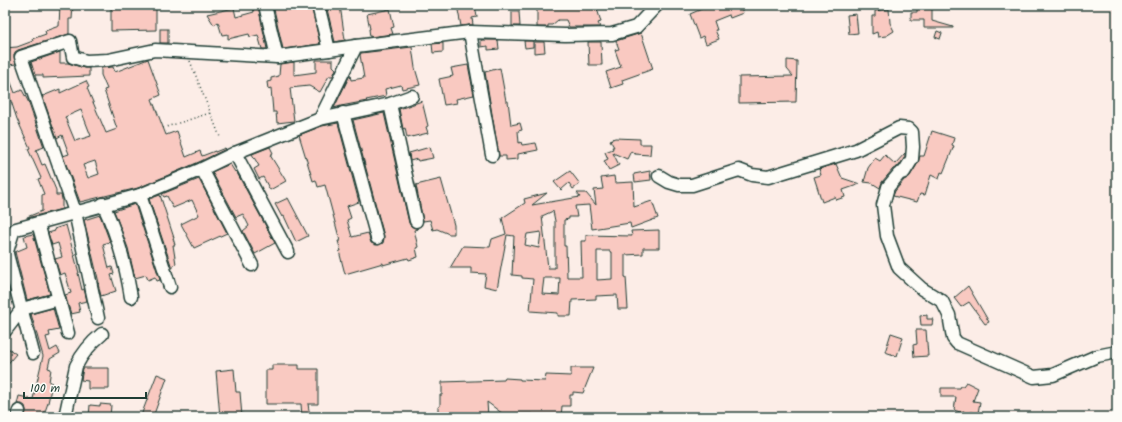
<svg xmlns="http://www.w3.org/2000/svg" width="1122" height="422" font-family="Kalam,sans-serif">
  <rect width="100%" height="100%" fill="#fcede7"/>
  <filter id="ink" filterUnits="userSpaceOnUse"><feTurbulence type="fractalNoise" baseFrequency=".025" numOctaves="2"/><feDisplacementMap in="SourceGraphic" scale="8" xChannelSelector="R" yChannelSelector="G"/><feConvolveMatrix kernelMatrix="1 2 1 2 8 2 1 2 1" color-interpolation-filters="sRGB"/></filter>
  <g filter="url(#ink)">
    <g fill="#f9c9c1" stroke="#1f3d34" fill-rule="evenodd">
      <polygon points="60,5 73,5 72,19 69,19 69,34 18,50 15,52 14,56 16,64 9,65 8,57 5,57 5,48 17,47 33,41 32,39 46,34 45,31 59,26"/>
      <polygon points="252,5 258,5 267,49 262,49 258,35 250,37 249,34 228,39 228,34 222,35 218,22 214,25 207,14 234,8 236,17 254,12"/>
      <polygon points="273,5 311,5 320,44 283,49"/>
      <polygon points="326,5 340,5 345,40 335,42"/>
      <polygon points="457,5 475,5 477,17 472,18 473,25 461,26"/>
      <polygon points="537,5 581,5 582,8 589,5 596,5 601,22 598,23 600,27 569,27 566,20 558,20 552,25 548,25 548,27 537,27"/>
      <polygon points="716,5 740,5 743,13 730,18 729,15 714,21 717,30 715,30 719,39 706,44 703,36 699,38 690,14 704,8 704,9"/>
      <polygon points="922,5 932,5 932,21 953,27 953,28 924,28 924,20 911,20 911,12 917,12 917,8 922,8"/>
      <polygon points="123,7 156,7 156,30 111,31 111,8 123,8"/>
      <polygon points="390,9 394,27 391,28 393,34 370,37 369,29 370,29 367,14"/>
      <polygon points="889,9 890,23 894,31 886,36 878,37 877,32 872,34 872,16 875,16 875,11"/>
      <polygon points="512,12 519,12 520,26 512,26"/>
      <polygon points="856,14 858,33 849,34 847,15"/>
      <rect x="160" y="29" width="8" height="14"/>
      <polygon points="937,31 942,33 940,39 935,37"/>
      <polygon points="641,33 653,69 622,80 623,84 611,88 606,72 621,67 615,50 619,49 616,41"/>
      <polygon points="481,40 498,40 499,49 488,50 488,46 481,47"/>
      <polygon points="524,41 533,41 533,47 525,48"/>
      <polygon points="534,42 544,42 545,52 534,53"/>
      <polygon points="588,42 601,42 602,65 589,65"/>
      <polygon points="443,43 443,52 433,53 432,44"/>
      <polygon points="412,47 415,68 420,85 402,89 401,85 385,89 386,96 366,100 367,101 341,106 334,108 350,75 351,80 364,78 360,55 361,53"/>
      <polygon points="60,52 60,63 68,63 84,68 89,68 89,76 43,78 43,75 35,75 31,62"/>
      <path d="M148,59l13,36 -9,4 14,36 11,-4 9,26 14,-6 2,5 13,-5v1l10,-4 1,1 -27,13 -61,26 -58,14 -17,-46 6,-2 -7,-19 -5,3 -15,-43 1,1 17,-7v4l26,-12 3,6 -2,1 19,45 11,-4 -13,-39 3,-1 -6,-14v-7l12,-1 2,5zM81,110l10,26 -16,5 -10,-24zM95,161l4,13 -11,4 -5,-13z"/>
      <polygon points="316,60 333,60 333,66 336,69 333,76 329,76 320,92 309,86 290,88 294,121 277,123 276,112 273,112 271,88 268,89 267,82 271,81 271,78 279,76 280,64 294,62 294,75 316,72"/>
      <polygon points="787,60 797,61 796,102 739,103 739,77 793,76 787,69"/>
      <polygon points="468,65 474,95 456,99 457,103 444,105 439,79 453,76 451,68"/>
      <polygon points="5,67 15,93 22,90 28,101 44,147 36,150 42,165 45,164 56,190 56,195 61,195 62,199 62,209 27,218 27,217 42,211 42,195 44,194 38,179 41,178 28,149 30,148 17,119 5,83"/>
      <polygon points="500,68 506,101 508,101 511,125 520,123 522,130 518,131 519,143 521,142 522,145 536,143 538,150 518,154 518,159 506,160 506,156 499,156 485,72"/>
      <polygon points="422,101 428,126 426,127 428,133 407,138 405,128 403,129 399,109"/>
      <polygon points="384,113 409,223 411,226 418,229 414,230 418,247 416,248 418,257 409,260 408,258 383,265 383,263 345,274 339,251 341,251 338,241 340,241 325,185 318,187 316,180 313,181 299,135 322,126 338,123 359,202 347,206 351,218 347,220 352,237 368,233 371,243 379,245 383,243 384,236 353,120"/>
      <polygon points="932,131 954,138 952,145 954,146 943,173 941,172 939,179 931,175 925,195 920,194 917,202 893,196 895,191 904,180 910,176 918,163 920,156 924,156"/>
      <polygon points="615,138 640,139 640,144 651,144 650,155 635,154 631,151 627,159 613,153 619,165 609,170 604,161 608,159 605,152 613,149 612,147 614,147 610,140"/>
      <polygon points="270,147 273,153 270,155 286,181 270,190 263,177 259,179 254,169 259,166 252,154"/>
      <polygon points="430,147 433,158 418,161 417,159 410,161 409,153"/>
      <polygon points="905,153 905,157 899,166 893,169 882,182 880,188 872,183 864,182 868,168 875,158 880,161 885,155 895,164"/>
      <polygon points="230,164 235,172 236,171 275,243 255,254 243,231 249,226 243,214 236,217 212,172"/>
      <polygon points="836,164 842,178 860,184 843,190 845,197 836,200 835,197 822,202 814,177 821,175 819,169"/>
      <polygon points="570,171 580,184 573,189 569,183 561,190 554,182"/>
      <polygon points="650,171 651,180 635,182 634,174"/>
      <path d="M614,176l1,7 18,-1 1,25 18,-6 6,17 -27,10 -1,-5 -38,6 -3,-24 -14,1 2,11h-8v2l-5,1v26h2l1,31h15l-1,-36h5v-6l46,1 -1,-5 28,-1v18h-16v6l-18,1v22h1l2,32h-10l-1,-14 -21,1v3l-24,1 -1,16h-13v-3l-28,-2 3,-32 -11,-1v-2l-10,-1 2,-39 -7,-1 -10,54 -13,-3 2,-12 -15,-1v-5h-21l13,-22 27,1 2,-8 14,-5 -4,-16 23,-15 -1,-4 23,-6 -15,12 48,-8 -3,-4h9l10,12 -2,-15 9,-1 -2,-11zM553,211l2,10v47h-7l-6,-52zM541,232l-2,16 -14,-3 2,-11zM597,251h13v2h2v26l-15,1zM544,278h16l-1,17 -17,-1z"/>
      <polygon points="199,179 227,233 194,248 181,224 199,215 192,200 173,208 167,196 164,197 162,194"/>
      <polygon points="441,179 454,225 454,234 449,234 437,229 433,230 430,220 423,221 416,185"/>
      <polygon points="160,195 174,238 173,238 175,245 173,245 176,264 173,265 173,268 172,268 149,199"/>
      <polygon points="288,198 308,236 296,242 284,216 282,217 275,204"/>
      <polygon points="135,204 160,280 157,281 155,277 148,280 146,275 135,278 128,248 114,211"/>
      <polygon points="100,215 110,242 103,244 109,268 112,267 114,274 111,275 116,291 101,296 98,284 99,283 84,220"/>
      <polygon points="66,225 79,273 78,273 82,290 84,289 87,301 78,303 80,312 71,314 65,295 71,293 65,273 60,275 55,259 62,257 58,243 52,245 48,233 55,231 54,229"/>
      <polygon points="33,234 50,294 27,300 15,252 27,247 24,236"/>
      <polygon points="968,286 989,322 985,324 969,302 961,307 954,298"/>
      <polygon points="53,308 59,330 49,332 50,336 46,337 50,351 57,347 60,353 50,359 48,368 51,369 49,382 52,383 48,403 43,417 25,417 26,410 25,406 22,404 17,404 19,396 33,399 43,356 31,314"/>
      <polygon points="927,315 927,319 933,319 932,325 921,325 920,316"/>
      <polygon points="916,330 926,330 928,356 914,357 913,345 917,344"/>
      <polygon points="891,333 903,337 897,356 885,352"/>
      <polygon points="5,346 16,354 5,367"/>
      <polygon points="272,365 299,365 299,369 318,369 318,404 308,404 310,417 302,417 301,404 266,404 266,370 272,370"/>
      <polygon points="83,368 109,368 109,389 88,389 88,381 81,380"/>
      <polygon points="571,368 593,368 583,393 573,392 573,395 570,395 570,406 562,406 561,417 533,417 533,414 519,414 519,417 507,417 487,402 488,417 441,417 441,413 438,413 438,407 440,406 440,395 442,395 442,382 504,380 505,378 520,379 520,380 545,381 546,375 571,376"/>
      <polygon points="234,369 236,392 240,392 242,417 220,417 216,371"/>
      <polygon points="157,374 167,378 153,417 143,417 142,413"/>
      <polygon points="966,382 978,388 973,401 980,402 978,413 971,412 969,417 962,417 964,411 960,412 954,410 956,397 941,397 941,388 960,388 961,386 963,386"/>
      <polygon points="100,404 111,405 110,417 89,417 90,405 100,406"/>
    </g>
    <g fill="none" stroke-linecap="round" stroke-linejoin="round">
      <g stroke="#1f3d34" stroke-width="15">
        <g id="minor">
          <polyline points="265,5 277,57"/>
          <polyline points="318,5 329,50 356,46"/>
          <polyline points="470,32 492,155"/>
          <polyline points="390,104 416,221"/>
          <polyline points="343,113 377,238"/>
          <polyline points="320,119 390,104 412,96"/>
          <polyline points="235,153 288,252"/>
          <polyline points="202,169 252,265"/>
          <polyline points="659,176 669,182 679,185 692,185 739,170 752,175 768,177 856,150 899,128 909,129 912,132 913,147 912,159 904,172 899,174 888,187 883,205 887,236 899,268 922,289 942,301 949,315 953,338 957,343 1034,377 1053,375 1097,356 1117,352"/>
          <polyline points="140,195 170,287"/>
          <path d="M103,204c14,30 23,61 28,93"/>
          <polyline points="38,223 68,333"/>
          <polyline points="7,254 33,353"/>
          <polyline points="5,258 13,232 16,229 140,195 202,169 235,153 320,119 356,46 470,32 565,35 612,34 636,27 657,5"/>
          <polyline points="98,318 75,212 21,57 70,41 73,57 86,61 108,60 155,50 277,57 329,50"/>
          <polyline points="5,331 22,309 59,299"/>
          <polyline points="17,417 19,411"/>
          <path d="M65,417l11,-51c6,-12 15,-23 26,-32"/>
        </g>
      </g>
      <g stroke="#1f3d34" stroke-width="1.5" stroke-dasharray="1 3" stroke-linecap="butt">
        <polyline points="190,61 220,137"/>
        <polyline points="163,128 210,113"/>
      </g>
      <use href="#minor" stroke="#fdfcf7" stroke-width="12"/>
    </g>
  </g>
  <rect width="1122" height="422" fill="none" stroke="#fdfcf7" stroke-width="20"/>
  <rect x="10" y="10" width="1102" height="402" fill="none" stroke="#1f3d34" stroke-width="1.5" filter="url(#ink)"/>
  <path d="M24 392v6h122v-6" fill="none" stroke="#1f3d34" stroke-width="2"/>
  <text x="30" y="392" font-size="12" fill="#1f3d34" stroke="#fdfcf7" stroke-width="3" paint-order="stroke">100 m</text>
</svg>
